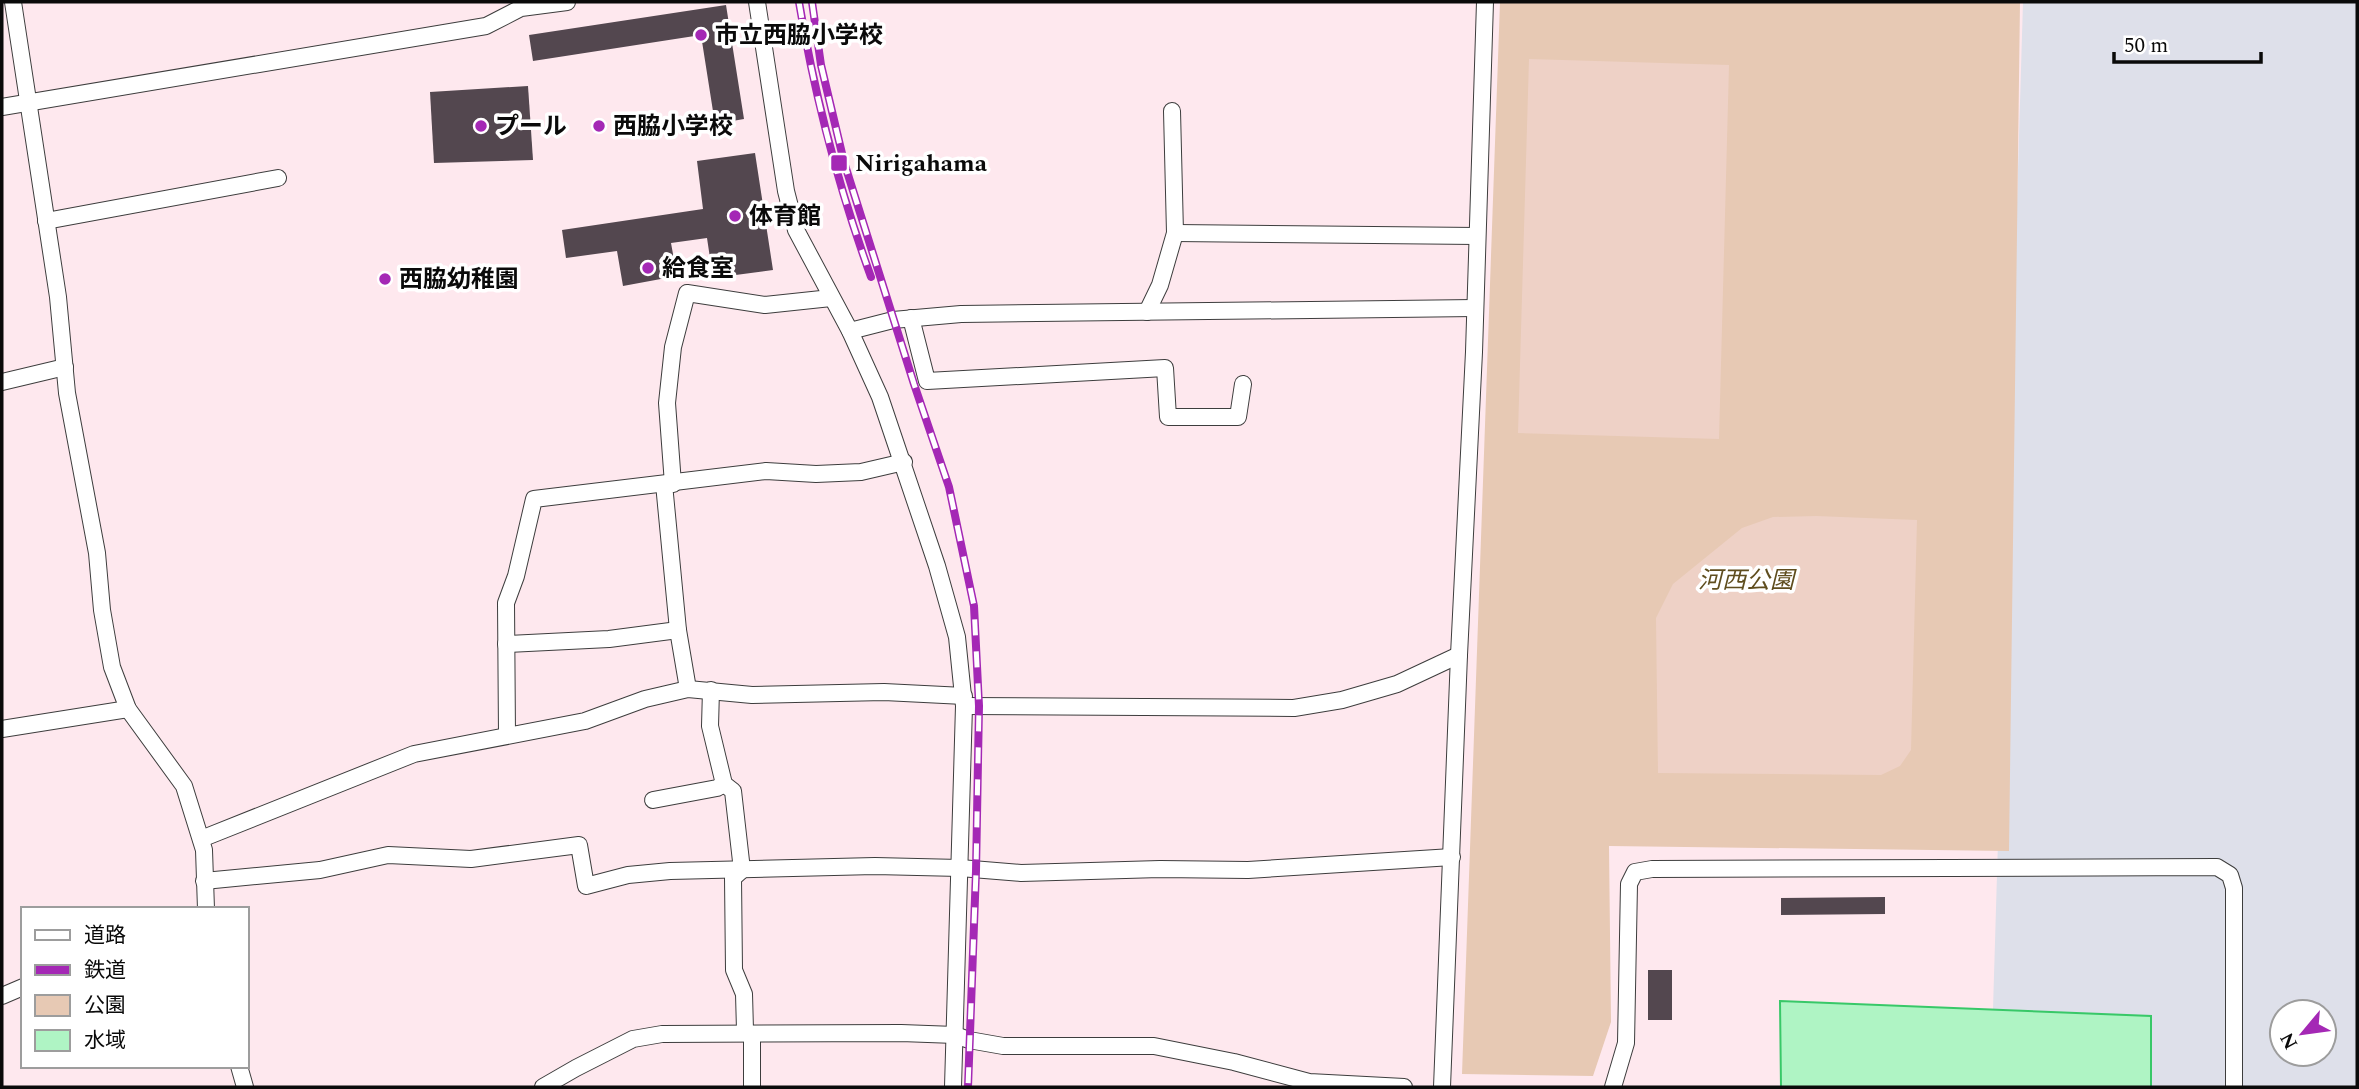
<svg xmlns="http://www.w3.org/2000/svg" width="2359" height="1089" font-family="Spectral,'Noto Sans JP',serif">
  <rect width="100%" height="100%" fill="#fee8ee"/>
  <path fill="#dee0ea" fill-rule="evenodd" d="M2023,2h334v1085h-206l-1,-71 -157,-7zM2282,1012h42v42h-42z"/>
  <polygon fill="#e7c9b4" points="1500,2 2020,2 2009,851 1609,846 1611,1022 1593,1076 1462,1074"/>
  <g fill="#eed1c6">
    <polygon points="1529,59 1729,65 1719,439 1518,433"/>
    <polygon points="1816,516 1917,520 1911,750 1900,766 1881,775 1658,773 1656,618 1673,584 1742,528 1773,517"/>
  </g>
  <polygon fill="#aff4c4" stroke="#38c868" stroke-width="2" points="1780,1001 2151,1016 2151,1087 1781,1087"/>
  <g fill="#53474f">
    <polygon points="726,5 744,119 715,124 701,35 533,61 529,35"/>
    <polygon points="528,86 533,160 434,163 430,92"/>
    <polygon points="755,153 773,270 713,278 707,238 671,243 677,276 623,286 617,251 566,258 562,230 703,209 697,161"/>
    <polygon points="1885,897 1885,914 1781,915 1781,898"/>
    <rect x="1648" y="970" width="24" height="50"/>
  </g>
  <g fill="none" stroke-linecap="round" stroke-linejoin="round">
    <g stroke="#3d3d3d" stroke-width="18">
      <g id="minor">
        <polyline points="13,2 58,297 67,393 97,553 102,610 112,667 128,709 184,786 204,850 206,909"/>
        <polyline points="757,2 786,191 796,230 850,331 880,397 937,566 957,637 964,706 953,1087"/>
        <polyline points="2,107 486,26 521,8 567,2"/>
        <polyline points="46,221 278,178"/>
        <polyline points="1175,233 1477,236"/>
        <polyline points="1147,312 1160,285 1175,233 1172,111"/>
        <polyline points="911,318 927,381 1165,368 1168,417 1238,417 1243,384"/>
        <polyline points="850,331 893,320 961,314 1475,308"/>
        <polyline points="2,382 65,367"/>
        <polyline points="664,484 678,630 688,689"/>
        <polyline points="673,484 667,403 673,347 687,293 765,305 831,298"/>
        <polyline points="506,644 609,639 678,630"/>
        <polyline points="711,690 710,726 724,784 733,791 742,870"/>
        <polyline points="964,706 1294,708 1342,700 1397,684 1459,655"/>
        <polyline points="2,729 128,709"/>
        <polyline points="507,735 506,603 516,576 534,499 766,471 816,474 861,472 904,462"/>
        <polyline points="653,800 717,788 724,784"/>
        <polyline points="201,839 414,754 585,721 645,699 688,689 752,695 884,692 964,696"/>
        <polyline points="742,870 733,878 734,970 744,994 745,1030 752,1035 752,1087"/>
        <polyline points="204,881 320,870 388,855 471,859 579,845 586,886 628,875 670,871 875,866 960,868 1021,873 1160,869 1248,870 1452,857"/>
        <polyline points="2,996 23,987"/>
        <polyline points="239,1066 245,1087"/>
        <polyline points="543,1087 576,1068 633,1039 662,1034 901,1033 955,1035 969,1040 1003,1046 1154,1046 1234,1062 1309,1082 1404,1087"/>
        <polyline points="1442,1087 1459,655 1474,352 1485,2"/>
        <polyline points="1613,1087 1626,1043 1629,884 1635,872 1652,869 2217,867 2230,875 2234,888 2234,1087"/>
      </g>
    </g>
    <use href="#minor" stroke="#fff" stroke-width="16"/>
    <g stroke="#a428b5" stroke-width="8">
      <g id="rail">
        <path d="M799,2c16,96 39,184 72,275"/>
        <polyline points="812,2 821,65 844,162 914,384 949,487 974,606 979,706 976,871 968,1087"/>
      </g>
    </g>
    <use href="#rail" stroke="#fff" stroke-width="5" stroke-dasharray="16" stroke-linecap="butt"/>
  </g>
  <g fill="#a428b5" stroke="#fff" stroke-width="2.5">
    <circle cx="701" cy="35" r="7"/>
    <circle cx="481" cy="126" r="7"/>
    <circle cx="599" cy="126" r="7"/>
    <rect x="830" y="154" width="18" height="18" rx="3.5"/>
    <circle cx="735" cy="216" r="7"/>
    <circle cx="648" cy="268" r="7"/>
    <circle cx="385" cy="279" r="7"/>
  </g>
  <g text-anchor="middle" stroke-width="7" stroke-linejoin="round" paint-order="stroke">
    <g font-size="24" font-weight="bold" fill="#0a0a0a" stroke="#fff" text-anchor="start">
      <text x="715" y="43">市立西脇小学校</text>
      <text x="495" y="134">プール</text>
      <text x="613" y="134">西脇小学校</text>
      <text x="855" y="171">Nirigahama</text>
      <text x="749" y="224">体育館</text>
      <text x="662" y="276">給食室</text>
      <text x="399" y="287">西脇幼稚園</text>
    </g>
    <g font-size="24" font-style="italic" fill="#5f4d1e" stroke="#fff">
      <text x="1746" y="588">河西公園</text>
    </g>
  </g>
  <rect width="2359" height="1089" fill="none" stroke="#0a0a0a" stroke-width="7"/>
  <rect x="21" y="907" width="228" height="161" fill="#ffffff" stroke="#9d9d9d" stroke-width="2"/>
  <rect x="35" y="930" width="35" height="10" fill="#ffffff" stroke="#9d9d9d" stroke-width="2"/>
  <text x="84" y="942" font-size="21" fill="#0a0a0a">道路</text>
  <rect x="35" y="965" width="35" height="10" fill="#a428b5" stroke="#9d9d9d" stroke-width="2"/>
  <text x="84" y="977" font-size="21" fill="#0a0a0a">鉄道</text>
  <rect x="35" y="995" width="35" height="21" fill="#e7c9b4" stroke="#9d9d9d" stroke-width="2"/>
  <text x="84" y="1012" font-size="21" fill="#0a0a0a">公園</text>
  <rect x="35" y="1030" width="35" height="21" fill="#aff4c4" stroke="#9d9d9d" stroke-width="2"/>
  <text x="84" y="1047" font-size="21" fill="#0a0a0a">水域</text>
  <g transform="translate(2303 1033) rotate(241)"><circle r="33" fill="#ffffff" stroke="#9d9d9d" stroke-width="2"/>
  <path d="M0-5L12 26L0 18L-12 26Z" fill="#a428b5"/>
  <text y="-10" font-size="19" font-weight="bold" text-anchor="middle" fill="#0a0a0a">N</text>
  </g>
  <path d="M2114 52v10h147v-10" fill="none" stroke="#0a0a0a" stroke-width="3.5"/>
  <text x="2124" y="52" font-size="21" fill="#0a0a0a" stroke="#ffffff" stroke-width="5" paint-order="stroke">50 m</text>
</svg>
